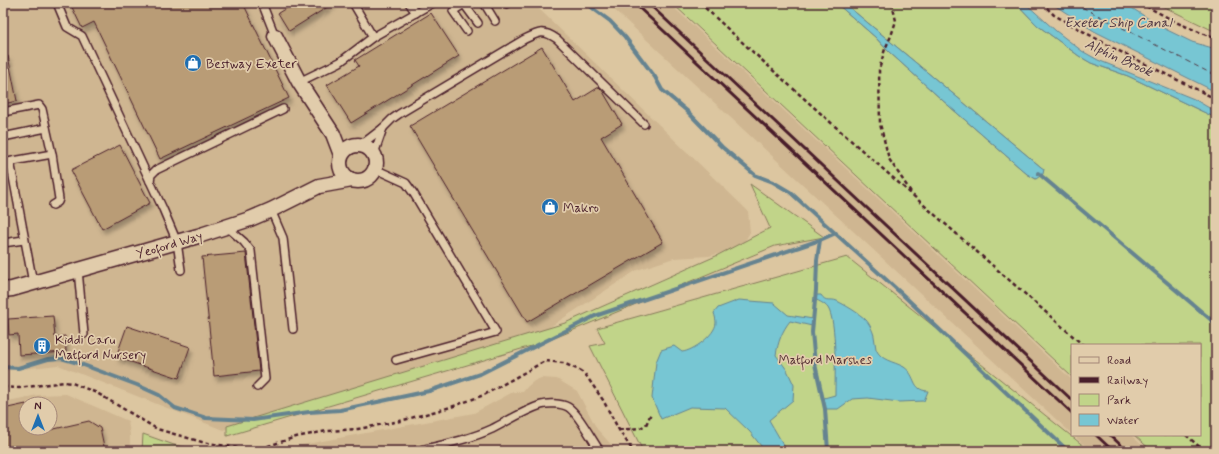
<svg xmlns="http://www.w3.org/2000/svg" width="1219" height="454" font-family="Mynerve,sans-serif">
  <defs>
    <filter id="shadow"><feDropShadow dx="2.5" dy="4.5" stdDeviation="2" flood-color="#0004"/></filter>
  </defs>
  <rect width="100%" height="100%" fill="#dcc6a0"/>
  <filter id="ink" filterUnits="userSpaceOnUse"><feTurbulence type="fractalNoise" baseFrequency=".025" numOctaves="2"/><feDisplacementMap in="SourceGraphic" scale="8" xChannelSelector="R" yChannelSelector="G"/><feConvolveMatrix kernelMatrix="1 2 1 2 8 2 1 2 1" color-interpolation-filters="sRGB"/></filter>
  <g filter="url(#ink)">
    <g fill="#cfb691" fill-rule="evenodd">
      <polygon points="3,3 533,3 748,211 750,232 741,248 709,256 674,258 637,270 536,336 289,411 223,430 58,365 3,371"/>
      <polygon points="607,3 669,3 1072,380 1072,434"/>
      <polygon points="541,378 557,379 577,391 597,429 617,451 285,451 285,448 474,413 513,392 523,392 527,387 534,381"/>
      <path d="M66,394l62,27 2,14v16h-127v-49l35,-7zM26,404h24v24h-24z"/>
      <polygon points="1073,435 1131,435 1148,451 1091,451"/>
    </g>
    <g fill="#c1d489" stroke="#867a5a">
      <polygon points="672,3 836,3 875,37 888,51 941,99 1027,174 1036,179 1041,167 844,3 1016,3 1037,25 1079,56 1091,63 1128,76 1216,118 1216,451 1152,451 1134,435 1200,435 1200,345 1072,345 1072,377"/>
      <polygon points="1156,3 1216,3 1216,32"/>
      <polygon points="750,184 824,237 775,246 545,342 227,436 227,426 565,323 716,256 770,228"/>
      <polygon points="847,257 1090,451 643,451 590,346 605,343 597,328"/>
      <polygon points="143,434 174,445 205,451 142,451"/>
    </g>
    <g fill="#77c6d3" stroke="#658390">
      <polygon points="836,3 844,3 1041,167 1044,169 1043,174 1036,179 1027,174 941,99 888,51 875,37"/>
      <polygon points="1016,3 1025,3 1056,31 1082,51 1098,60 1194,99 1216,112 1216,118 1128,76 1091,63 1079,56 1037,25"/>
      <polygon points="1051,3 1124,3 1163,28 1192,42 1216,49 1216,92 1094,31"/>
      <path d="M815,295h6c5,8 9,3 16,6 8,4 22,12 29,19 3,3 7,11 8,16 1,4 1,9 2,13 5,12 17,12 28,18 13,9 7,23 24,24l-4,10 -25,1 -31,-4 -16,1 -14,10h-13l-1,-11 11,-3c0,-19 2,-73 -7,-87 -4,-5 -8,-6 -13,-9z"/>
      <path d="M739,300l35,3 14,12 25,4 -1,7 -22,-5c-8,10 -12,21 -14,34l11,15 7,15 -1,15 -24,20 18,31h-22l-15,-19 -25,-24 -35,-1 -29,12 -9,-21 4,-36 5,-12 13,-4 8,6c11,-1 33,-17 34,-29 0,-3 -1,-7 -2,-10l4,-5z"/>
    </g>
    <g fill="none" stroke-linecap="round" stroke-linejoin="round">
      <g stroke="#658390" stroke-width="4">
        <polyline points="587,3 595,10 610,21 625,37 655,77 662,90 687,111 722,147 755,175 773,182 790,192 903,295 1068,451"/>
        <polyline points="1038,173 1216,324"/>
        <polyline points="3,367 18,368 48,359 61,358 78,363 137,385 159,395 175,408 206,418 253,420 309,412 340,410 429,391 480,374 595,316 820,240"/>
        <polyline points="828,451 825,409 815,364 812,332 816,290 817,260 820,240 836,233"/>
      </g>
      <polyline stroke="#513844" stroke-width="1" stroke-dasharray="5 4" stroke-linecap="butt" points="1074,3 1216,76"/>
    </g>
    <g fill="#b99c76" stroke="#4a1f2b" filter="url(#shadow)">
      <polygon points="70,3 243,3 289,98 160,159 94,22 82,28"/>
      <polygon points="295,3 334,3 289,31 278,13"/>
      <polygon points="431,13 459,56 351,123 327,85 359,66 355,60"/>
      <polygon points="542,47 575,102 599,87 602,90 622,124 601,137 663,242 527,322 410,126"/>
      <polygon points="8,56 17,101 3,104 3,57"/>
      <polygon points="120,145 150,203 102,229 71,170"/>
      <polygon points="246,253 259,371 214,376 202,257"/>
      <polygon points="53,316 55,337 65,336 66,352 19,355 18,334 9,335 8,319"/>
      <polygon points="127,326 190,347 179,378 116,357"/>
      <polygon points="26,404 26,428 40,428 41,432 89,421 100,428 105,451 3,451 3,409"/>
    </g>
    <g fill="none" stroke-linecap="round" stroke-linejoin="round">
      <g stroke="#4a1f2b" stroke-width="10">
        <g id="service">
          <polyline points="57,3 67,27 82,36 163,209 177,242 181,270"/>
          <polyline points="262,3 275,36"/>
          <polyline points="353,3 373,37"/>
          <polyline points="409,3 416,13"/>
          <polyline points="484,3 495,21"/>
          <polyline points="507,4 507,3"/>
          <polyline points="467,31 453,11 464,4 478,23"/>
          <polyline points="299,82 340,62 373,37 433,3"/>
          <polyline points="3,112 39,105 42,109 52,154 59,199 58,202 53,205"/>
          <polyline points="3,137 46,128"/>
          <path d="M361,145l22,-17 9,-9 7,-5 124,-74c16,-8 20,-11 34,-1l87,85"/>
          <polyline points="374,154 383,128"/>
          <polyline points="3,163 13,161"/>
          <polyline points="375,169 406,183 414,194 496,332 396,360"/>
          <polyline points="150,181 151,175 156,170 283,109"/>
          <polyline points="271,210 283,238 293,329"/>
          <polyline points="227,227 244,242 251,251 265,379 257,387"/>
          <polyline points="3,243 24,240"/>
          <polyline points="78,270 84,334"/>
          <polyline points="33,283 11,166 13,161 52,154"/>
          <path d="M416,451c25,-6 52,-11 76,-22 16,-8 31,-18 49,-24 6,-2 20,-2 27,2 10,6 24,33 32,44"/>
        </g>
      </g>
      <g stroke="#4a1f2b" stroke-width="17">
        <g id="minor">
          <polyline points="275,36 299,82 333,134 341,155"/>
          <circle cx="358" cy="163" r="18"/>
          <polyline points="3,290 12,289 198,236 250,219 271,210 319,186 352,180"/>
        </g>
      </g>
      <g stroke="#4a1f2b" stroke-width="2.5" stroke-dasharray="4 3" stroke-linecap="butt">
        <path d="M700,3c125,117 255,229 383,342"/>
        <polyline points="892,3 896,21 891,36 885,49 879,70 880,124 889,159 911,192"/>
        <polyline points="1042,3 1054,15 1113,48 1216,99"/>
        <polyline points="1140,3 1180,24 1216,39"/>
        <polyline points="3,387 19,388 64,382 72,383 97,393 157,429 202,442 250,450 259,449 296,437 327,431 358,429 400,421 451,407 484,395 545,361 563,363 577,369 585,374 603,400 619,430 633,451"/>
        <polyline points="619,430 640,428 646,425 651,413"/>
        <polyline points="1186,435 1204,451"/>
      </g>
      <use href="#service" stroke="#e1ccab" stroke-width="7"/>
      <use href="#minor" stroke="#e1ccab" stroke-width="14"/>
      <g stroke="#4a1f2b" stroke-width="3">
        <polyline points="634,3 1072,413"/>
        <polyline points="648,3 1072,400"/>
        <polyline points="1096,435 1113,451"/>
        <polyline points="1110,435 1127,451"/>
      </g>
    </g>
  </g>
  <defs>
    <g id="shop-disc" transform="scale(0.9)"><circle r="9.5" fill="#1f6fb2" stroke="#e1ccab"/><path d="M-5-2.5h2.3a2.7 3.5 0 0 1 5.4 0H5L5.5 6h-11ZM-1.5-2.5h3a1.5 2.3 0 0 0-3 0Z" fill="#fff"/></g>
    <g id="building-disc" transform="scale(0.9)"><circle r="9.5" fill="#1f6fb2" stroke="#e1ccab"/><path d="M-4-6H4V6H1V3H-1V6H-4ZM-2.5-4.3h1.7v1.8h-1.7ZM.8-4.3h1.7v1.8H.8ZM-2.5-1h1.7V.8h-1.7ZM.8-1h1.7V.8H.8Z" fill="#fff"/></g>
  </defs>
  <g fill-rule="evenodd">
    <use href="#shop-disc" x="193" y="63"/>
    <use href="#shop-disc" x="550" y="207"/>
    <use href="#building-disc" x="42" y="346"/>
  </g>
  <g text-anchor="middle" stroke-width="3.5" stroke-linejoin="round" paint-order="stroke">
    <g font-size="13" fill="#4a1f2b" stroke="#e1ccab" text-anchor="start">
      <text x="206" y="68">Bestway Exeter</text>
      <text x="563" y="212">Makro</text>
      <text x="55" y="344">Kiddi Caru<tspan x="55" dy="15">Matford Nursery</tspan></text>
    </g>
    <g font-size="13" fill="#4a1f2b" stroke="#e1ccab">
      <text transform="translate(169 244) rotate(-16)" y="5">Yeoford Way</text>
    </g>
    <g font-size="13" fill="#563134" stroke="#e1ccab">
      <text x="825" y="364">Matford Marshes</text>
    </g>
    <g font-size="14" font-style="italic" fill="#513844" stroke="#e1ccab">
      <text x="1118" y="27">Exeter Ship Canal</text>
      <text transform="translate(1119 57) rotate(24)" y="5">Alphin Brook</text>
    </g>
  </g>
  <rect width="1219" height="454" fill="none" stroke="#e1ccab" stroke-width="16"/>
  <rect x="8" y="8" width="1203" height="438" fill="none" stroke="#4a1f2b" stroke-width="1.5" filter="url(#ink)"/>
  <rect x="1071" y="344" width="130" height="92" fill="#e1ccab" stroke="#a58778"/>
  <rect x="1079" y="357" width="20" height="6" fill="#e1ccab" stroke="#a58778"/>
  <text x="1107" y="364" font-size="12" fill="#4a1f2b">Road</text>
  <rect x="1079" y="377" width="20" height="6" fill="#4a1f2b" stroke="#a58778"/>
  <text x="1107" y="384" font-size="12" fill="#4a1f2b">Railway</text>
  <rect x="1079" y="394" width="20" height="12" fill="#c1d489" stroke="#a58778"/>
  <text x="1107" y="404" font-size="12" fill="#4a1f2b">Park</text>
  <rect x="1079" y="414" width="20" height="12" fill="#77c6d3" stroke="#a58778"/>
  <text x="1107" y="424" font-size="12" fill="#4a1f2b">Water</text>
  <g transform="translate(38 416)"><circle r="19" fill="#e1ccab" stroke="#a58778"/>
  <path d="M0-3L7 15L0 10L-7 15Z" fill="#1f6fb2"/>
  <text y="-6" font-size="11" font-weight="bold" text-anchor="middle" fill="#4a1f2b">N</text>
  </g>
</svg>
